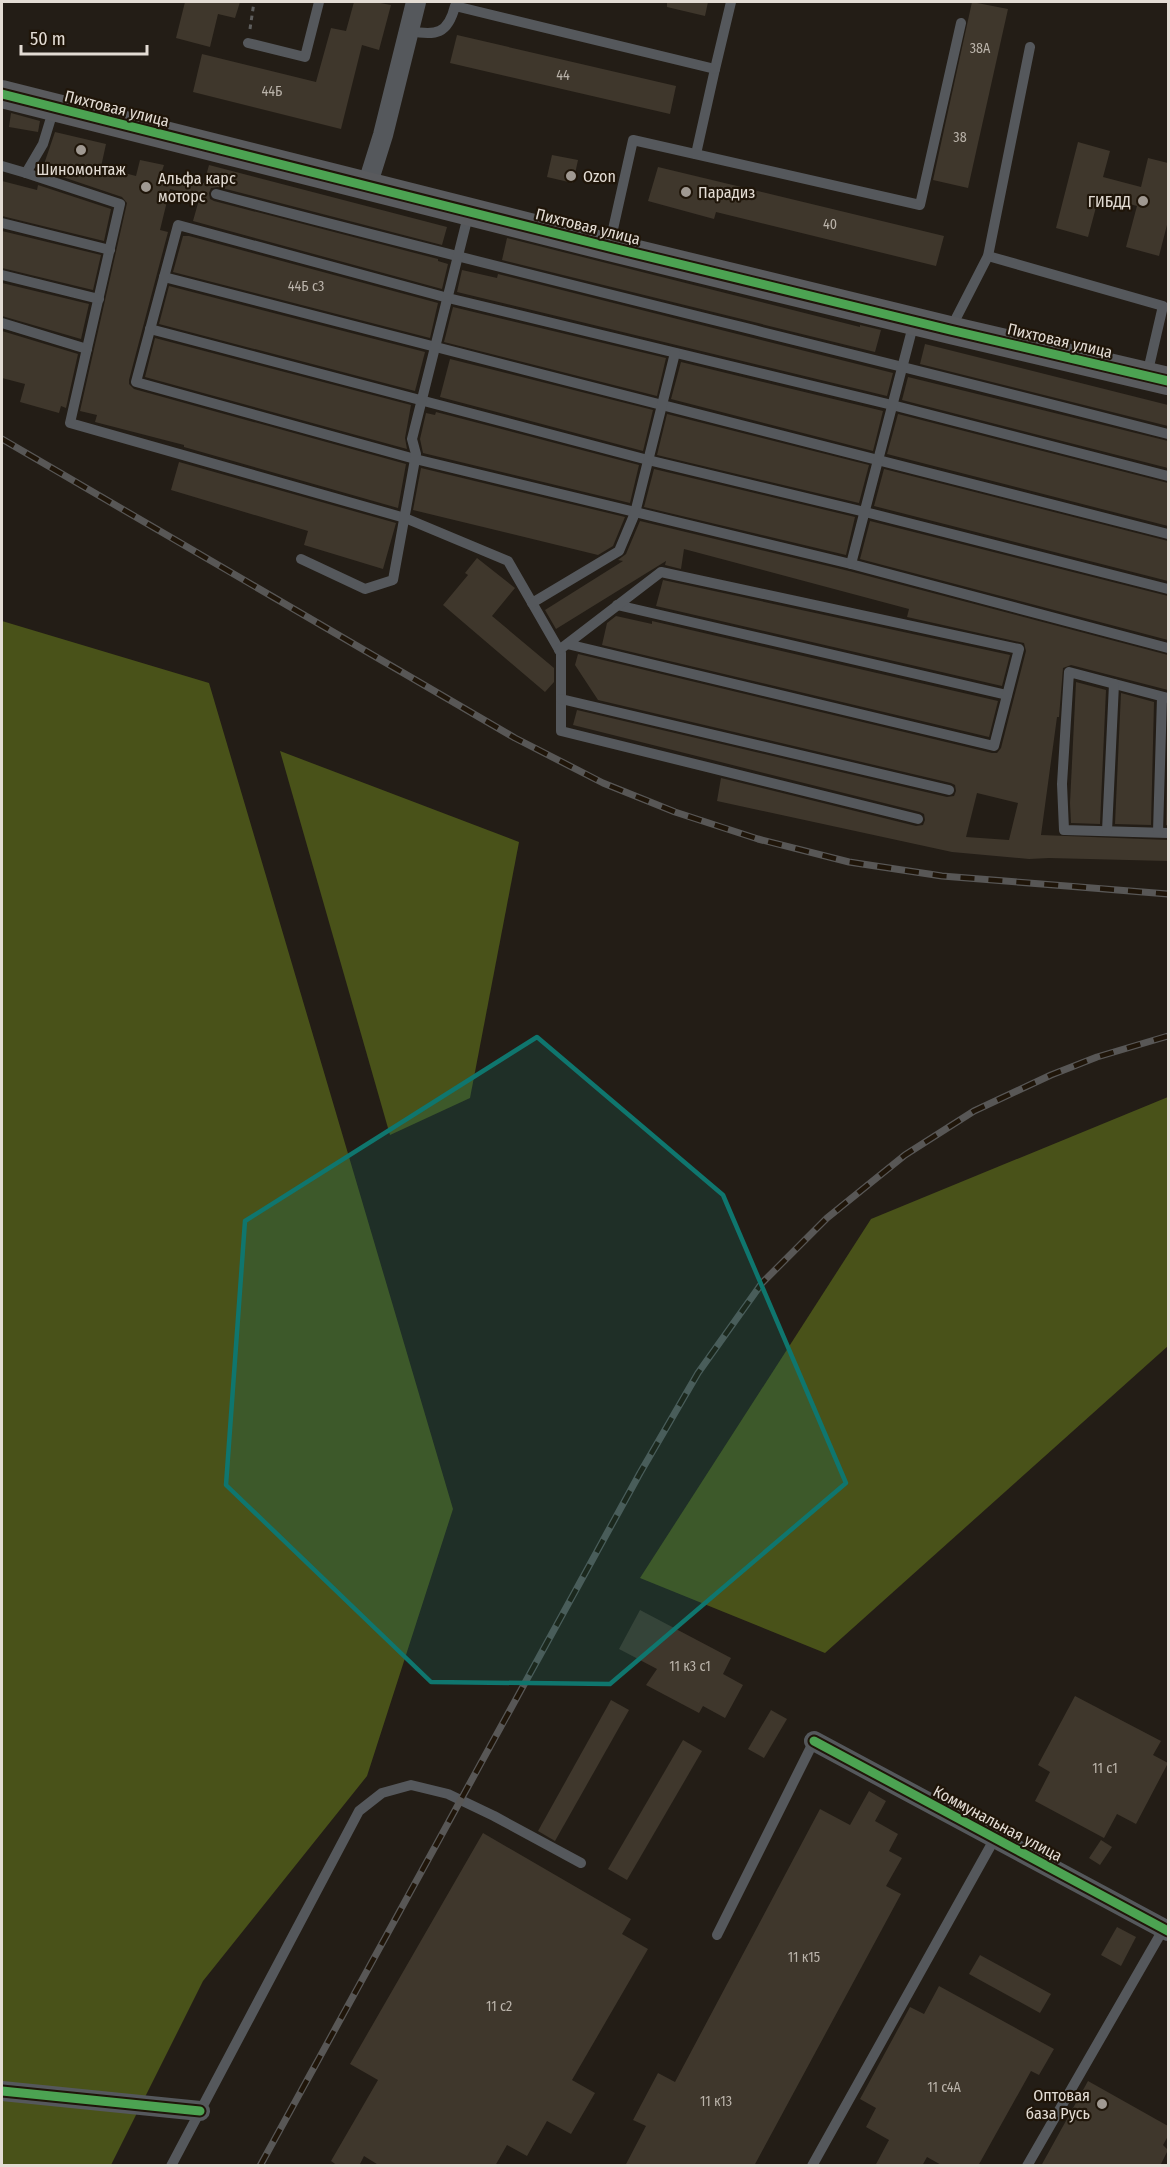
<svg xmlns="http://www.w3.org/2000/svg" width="1170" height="2167" font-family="'Fira Sans Condensed',sans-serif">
  <rect width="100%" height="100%" fill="#231d16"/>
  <g fill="#495219">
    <polygon points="2,621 209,683 453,1509 367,1776 203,1981 111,2165 2,2165"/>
    <polygon points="280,751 519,842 470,1098 390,1135"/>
    <polygon points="1168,1097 1168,1346 825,1653 640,1578 871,1219"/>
  </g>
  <g fill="#3f372c" fill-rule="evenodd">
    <polygon points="185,2 240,2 235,18 218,14 210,47 176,38"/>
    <polygon points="354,2 375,2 391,5 379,50 362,45 341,129 193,92 202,54 316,82 331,28 346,31"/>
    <polygon points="667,2 708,2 705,16 667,7"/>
    <polygon points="972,2 1008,9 968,188 933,180"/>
    <polygon points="457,35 676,86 670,114 450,63"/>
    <polygon points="11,113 40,121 38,132 9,127"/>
    <polygon points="55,132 106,144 101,167 136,176 140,160 164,165 161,174 204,183 209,165 447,227 442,245 218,187 211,188 209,193 210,199 214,201 438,259 438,261 448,264 442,289 193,221 200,196 170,189 160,230 168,232 129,380 129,384 134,389 406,464 398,508 184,447 184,445 95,422 97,415 80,411 127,203 122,197 42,170"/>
    <polygon points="1078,142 1110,151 1103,177 1141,187 1148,158 1168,163 1168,221 1159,256 1126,247 1137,206 1099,196 1088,237 1056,228"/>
    <polygon points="552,155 578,160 573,183 547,177"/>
    <polygon points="658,167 944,236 936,266 716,212 714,219 648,201"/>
    <polygon points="2,181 37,190 38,185 111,209 104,241 2,216"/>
    <polygon points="2,231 101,255 93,290 2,268"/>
    <polygon points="183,236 189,236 438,303 430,338 173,272"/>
    <polygon points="507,238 860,327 860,325 881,330 875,352 502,260"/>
    <polygon points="462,270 497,278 498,274 893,373 887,396 457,292"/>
    <polygon points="2,283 89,304 81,339 2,316"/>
    <polygon points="169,286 425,352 415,391 159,324"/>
    <polygon points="453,307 666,358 657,396 444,342"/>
    <polygon points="2,331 78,354 66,408 61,406 59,413 20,402 25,384 2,378"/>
    <polygon points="155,338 411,405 405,438 407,449 145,377"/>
    <polygon points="925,344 1168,405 1168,426 920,364"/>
    <polygon points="450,359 653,410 643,451 440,397"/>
    <polygon points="681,362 883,411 873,451 671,399"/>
    <polygon points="908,377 1168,441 1168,468 902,400"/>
    <polygon points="436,412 639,465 630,503 423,453 420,439 426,413 435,415"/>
    <polygon points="667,414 869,465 859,503 657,455"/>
    <polygon points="898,414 1168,483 1168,526 887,454"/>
    <polygon points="179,462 396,523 383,569 304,545 308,531 171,490"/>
    <polygon points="421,468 625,517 613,546 598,555 413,510"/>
    <polygon points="654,469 855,517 846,555 644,507"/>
    <polygon points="884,469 1168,541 1168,581 874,506"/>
    <path d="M640,521l209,50 319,84v35l-97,-25 -8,3 -4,49h-2l-16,118 127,5v21l-119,-3 -20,1 -77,-7 -235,-51 4,-23 195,48 7,-1 2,-5 -1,-6 -4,-2 -347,-87 4,-15 370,87 7,-1 2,-5 -1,-6 -4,-2 -353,-83 -23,-35 3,-11 414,99h5l4,-5 25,-97 -2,-8 -117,-26 2,-8 -225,-60 -3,20 -16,-4 1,-4 -110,68 -11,-19 78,-49 -5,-1 8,-6zM977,793l41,10 -9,37 -43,-3z"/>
    <polygon points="870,521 1168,596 1168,640 860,559"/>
    <polygon points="477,558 515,588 492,616 554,668 554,682 545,692 443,605 468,575 465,573"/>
    <polygon points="663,580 1010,655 1002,686 656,606"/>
    <polygon points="616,616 652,624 652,621 998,701 989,737 602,645 607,623"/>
    <polygon points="1076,682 1106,690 1100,824 1071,823 1070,803"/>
    <polygon points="1121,693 1154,702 1151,825 1115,824"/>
    <polygon points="1168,731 1168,826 1166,825"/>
    <polygon points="640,1610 731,1658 723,1674 743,1685 725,1718 703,1706 699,1713 646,1685 657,1669 619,1649"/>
    <polygon points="1075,1696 1161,1741 1153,1755 1168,1763 1136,1824 1117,1814 1104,1838 1035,1801 1050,1772 1038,1765"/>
    <polygon points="611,1700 629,1710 555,1841 538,1831"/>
    <polygon points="771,1710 787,1719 764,1758 748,1749"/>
    <polygon points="683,1740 702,1751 627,1880 608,1869"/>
    <polygon points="869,1791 886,1801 875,1821 898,1834 889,1851 902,1858 886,1886 901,1894 754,2166 625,2166 646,2126 633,2120 658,2073 675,2082 820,1809 850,1825"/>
    <polygon points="483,1833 631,1919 622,1934 648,1949 572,2080 595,2093 571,2134 547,2121 527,2156 507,2145 495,2166 380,2166 364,2156 359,2166 338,2166 331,2161 378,2080 350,2064"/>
    <polygon points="1101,1840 1112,1847 1100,1865 1089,1858"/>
    <polygon points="1117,1927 1136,1937 1121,1966 1101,1955"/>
    <polygon points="980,1955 1051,1994 1040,2013 969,1974"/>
    <polygon points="939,1986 1054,2049 1039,2075 1031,2071 978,2166 943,2166 927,2157 922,2166 875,2166 889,2140 866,2127 876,2108 860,2099 910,2007 924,2014"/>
    <polygon points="1088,2081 1168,2126 1168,2136 1163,2145 1168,2150 1160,2166 1041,2166"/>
  </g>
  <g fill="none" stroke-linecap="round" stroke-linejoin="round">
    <polyline stroke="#5e5e5d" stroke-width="3" stroke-dasharray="4.5 4.5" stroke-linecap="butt" points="250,29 254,2"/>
    <g stroke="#55585c" stroke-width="10">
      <path d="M410,31c26,5 38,3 45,-25l260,63 -19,85"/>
      <polyline points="248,43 305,57 319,2"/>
      <polyline points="715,69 731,2"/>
      <polyline points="54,108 43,144 26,173 120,204 70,423 405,518 508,561 561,653 561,731 918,819"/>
      <polyline points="2,166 26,173"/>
      <path d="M216,194c317,84 635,158 952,240"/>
      <polyline points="2,223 110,250"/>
      <polyline points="609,247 633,140 920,205 961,23"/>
      <polyline points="988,256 1163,306 1147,375"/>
      <polyline points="2,275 99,299"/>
      <path d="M164,277c334,88 670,170 1004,257"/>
      <polyline points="2,323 87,349"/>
      <polyline points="150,329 648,460 865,512 1168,589"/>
      <polyline points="950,330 988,256 1030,47"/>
      <polyline points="1168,476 892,405 448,298 178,225 136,382 415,459 851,564 1168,648"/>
      <polyline points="301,559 365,589 393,580 416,454 412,439 469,212"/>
      <polyline points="851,564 914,322"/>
      <polyline points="532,603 619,551 635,513 675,353"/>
      <polyline points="617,605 1007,695"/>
      <polyline points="559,650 567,644 661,572 1019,649 994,746 567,644"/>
      <polyline points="1168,698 1069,672 1062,784 1064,830 1168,833"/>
      <polyline points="561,699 949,790"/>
      <polyline points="1107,831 1114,684"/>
      <polyline points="1158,832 1162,697"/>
      <polyline points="717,1935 814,1741"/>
      <polyline points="171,2166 359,1811 382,1793 411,1785 448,1794 494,1816 581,1863"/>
      <polyline points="812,2166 995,1838"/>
      <polyline points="1027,2166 1164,1928"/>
    </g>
    <g stroke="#55585c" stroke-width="20">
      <polyline points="367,186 383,135 416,2"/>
      <polyline points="814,1741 1168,1931"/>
      <polyline points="2,2091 200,2111"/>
    </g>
    <polyline stroke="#595a5d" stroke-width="28" points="2,94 609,247 950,330 1168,381"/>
    <g stroke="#585756" stroke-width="7">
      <g id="rail">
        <polyline points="2,439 515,738 603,783 675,812 758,839 849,862 942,876 1168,894"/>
        <polyline points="260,2166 640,1473 698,1373 762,1283 827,1218 905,1155 974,1111 1051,1075 1097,1057 1168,1036"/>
      </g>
    </g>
    <use href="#rail" stroke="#1f1509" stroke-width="4.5" stroke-dasharray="14" stroke-linecap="butt"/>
    <g stroke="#1f1509" stroke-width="13">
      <g id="cycleway">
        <polyline points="2,94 609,247 950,330 1168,381"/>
        <polyline points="814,1741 1168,1931"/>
        <polyline points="2,2091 200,2111"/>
      </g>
    </g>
    <use href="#cycleway" stroke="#4ca352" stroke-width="9"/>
  </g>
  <path fill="#0f766e" fill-opacity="0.2" stroke="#0f766e" stroke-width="4.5" stroke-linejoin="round" d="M537,1037l186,158 123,288 -236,201 -179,-2 -205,-197 19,-264z"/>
  <g fill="#a09992" stroke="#1f1509" stroke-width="2">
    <circle cx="81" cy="150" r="6"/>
    <circle cx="571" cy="176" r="6"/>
    <circle cx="146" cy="187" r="6"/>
    <circle cx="686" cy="192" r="6"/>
    <circle cx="1143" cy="201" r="6"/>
    <circle cx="1102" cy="2104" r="6"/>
  </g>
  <g text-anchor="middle" stroke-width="4.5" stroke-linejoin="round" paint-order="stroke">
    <g font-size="14" fill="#bab3aa">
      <text x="980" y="53">38А</text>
      <text x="563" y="80">44</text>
      <text x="272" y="96">44Б</text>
      <text x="960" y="142">38</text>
      <text x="830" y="229">40</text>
      <text x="306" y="291">44Б с3</text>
      <text x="690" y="1671">11 к3 с1</text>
      <text x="1105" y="1773">11 с1</text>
      <text x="804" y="1962">11 к15</text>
      <text x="499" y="2011">11 с2</text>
      <text x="944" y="2092">11 с4А</text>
      <text x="716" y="2106">11 к13</text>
    </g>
    <g font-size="16" fill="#e3dcd4" stroke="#1f1509">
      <text transform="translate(117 108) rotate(14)" y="6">Пихтовая улица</text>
      <text transform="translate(588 226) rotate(14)" y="6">Пихтовая улица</text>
      <text transform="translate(1060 340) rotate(13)" y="6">Пихтовая улица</text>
      <text transform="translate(998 1823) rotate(28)" y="6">Коммунальная улица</text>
    </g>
    <g font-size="16" fill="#e3dcd4" stroke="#1f1509" text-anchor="start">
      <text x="81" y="175" text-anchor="middle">Шиномонтаж</text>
      <text x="583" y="182">Ozon</text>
      <text x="158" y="184">Альфа карс<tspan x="158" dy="18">моторс</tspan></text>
      <text x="698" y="198">Парадиз</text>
      <text x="1131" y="207" text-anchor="end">ГИБДД</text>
      <text x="1090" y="2101" text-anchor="end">Оптовая<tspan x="1090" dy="18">база Русь</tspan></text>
    </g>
  </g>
  <rect width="1170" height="2167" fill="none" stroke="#e3dcd4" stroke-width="6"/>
  <path d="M21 45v9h126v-9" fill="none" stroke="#e3dcd4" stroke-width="3"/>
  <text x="30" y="45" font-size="18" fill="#e3dcd4" stroke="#1f1509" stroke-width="4.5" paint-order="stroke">50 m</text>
</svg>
